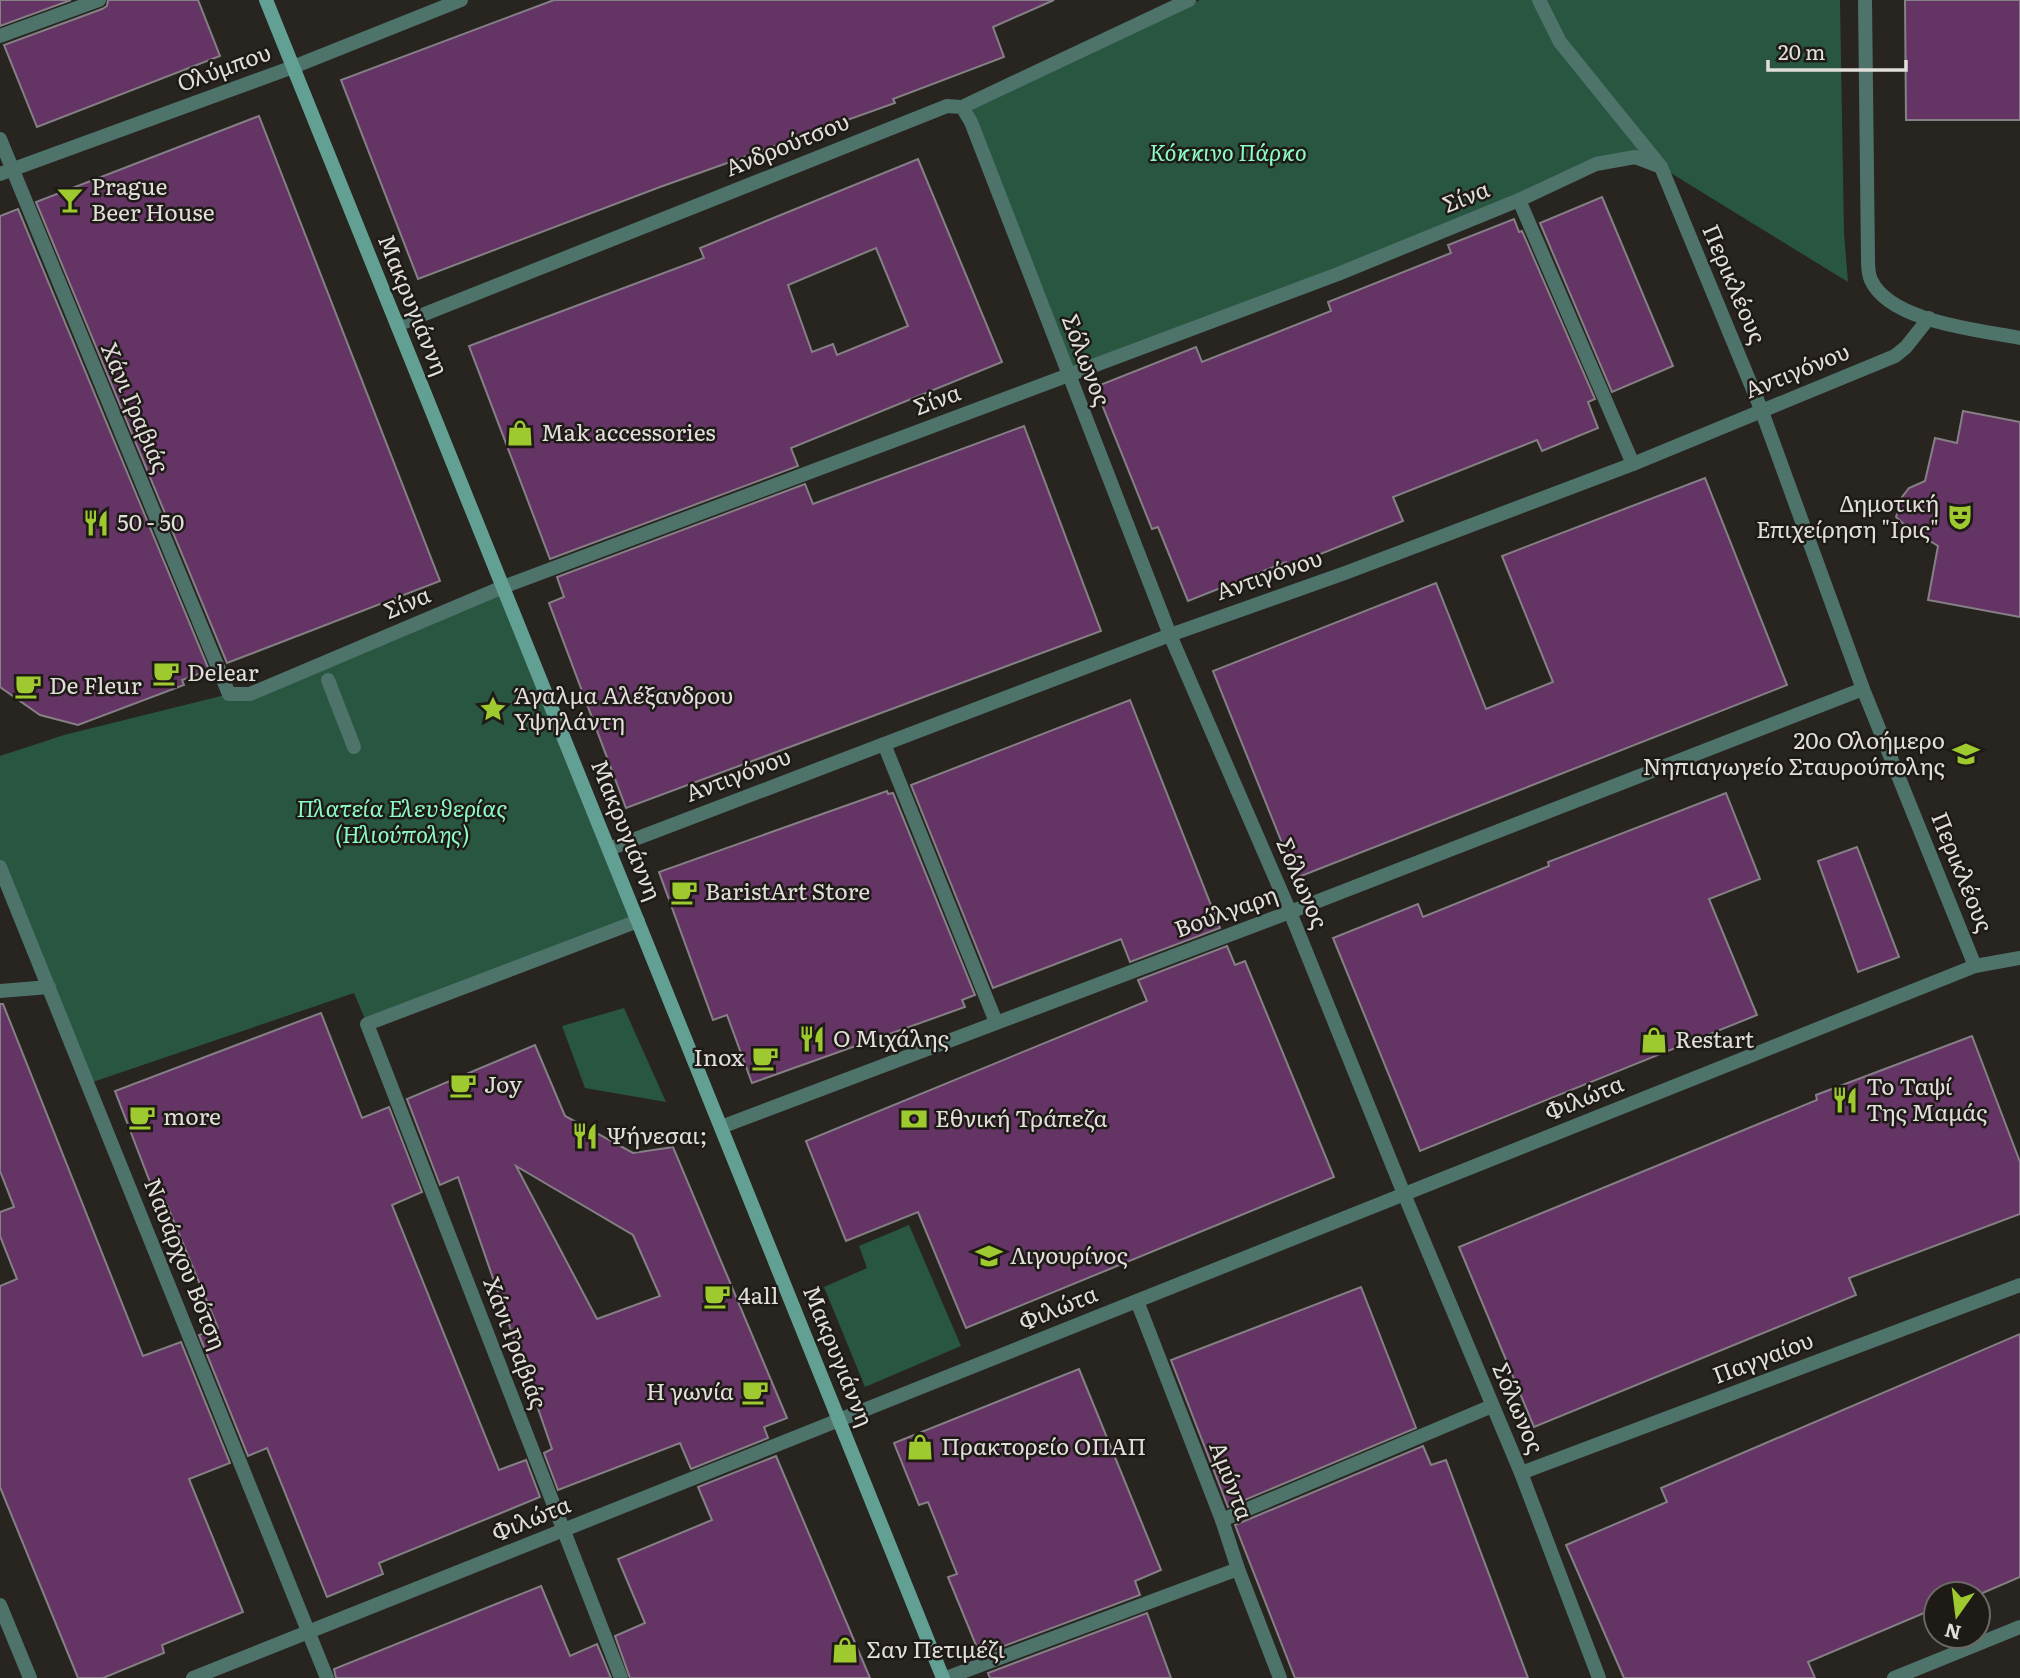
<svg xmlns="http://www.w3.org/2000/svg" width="2020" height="1678" font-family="Literata,serif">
  <rect width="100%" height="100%" fill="#28241f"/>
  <g fill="#295640">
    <polygon points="1200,0 1840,0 1844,233 1848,282 1661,167 1635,157 1596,164 1067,375 962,107"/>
    <polygon points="503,587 638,921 367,1024 354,993 87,1084 0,867 0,756 64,735 229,694 250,694"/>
    <polygon points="624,1008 666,1102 585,1088 562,1026"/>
    <polygon points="909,1225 961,1346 865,1387 824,1287 867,1268 859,1246"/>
  </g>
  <g fill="#643465" stroke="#858085" stroke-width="2" fill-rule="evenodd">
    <polygon points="0,0 71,0 0,26"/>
    <polygon points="108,0 198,0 220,56 37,127 4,45 102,9 107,6"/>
    <polygon points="554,0 1054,0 993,27 1004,57 893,99 895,103 660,187 418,279 341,80"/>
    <polygon points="1905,0 2020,0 2020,120 1906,120"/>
    <polygon points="259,116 440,581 227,663 36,202"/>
    <path d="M918,159l84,203 -211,86 7,18 -248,93 -81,-213 235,-88 -4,-10zM876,248l32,78 -71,29 -4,-11 -21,8 -24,-67z"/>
    <polygon points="1602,197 1673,366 1612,392 1540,223"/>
    <polygon points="18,209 209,670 182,680 184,685 78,725 40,715 0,687 0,216"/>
    <polygon points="1514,219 1519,232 1522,231 1595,399 1588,402 1598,428 1542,451 1537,440 1393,497 1403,521 1288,567 1286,562 1188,601 1158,527 1152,529 1095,387 1196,347 1202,362 1331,311 1328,302 1451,253 1448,245"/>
    <polygon points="1963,411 2020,422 2020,617 1928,600 1938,546 1907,527 1896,517 1902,497 1909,488 1925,481 1935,438 1957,443"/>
    <polygon points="1024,426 1101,631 626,808 549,603 564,597 557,577 805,484 813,504"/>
    <polygon points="1705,478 1787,685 1296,878 1213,671 1436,583 1486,709 1553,682 1502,556"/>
    <polygon points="1130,700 1220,928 1130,962 1121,939 993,988 911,785"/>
    <polygon points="887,791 888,794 893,793 975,995 962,1000 965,1007 752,1083 727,1015 713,1020 659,872"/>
    <polygon points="1726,793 1760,879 1709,899 1757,1015 1420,1151 1333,938 1418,904 1423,917 1549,866 1548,862"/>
    <polygon points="1857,847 1899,957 1858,972 1818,861"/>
    <polygon points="1227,946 1235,965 1245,961 1334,1177 966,1328 918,1212 846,1241 806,1141 1147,1001 1138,980"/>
    <polygon points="0,1004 3,1004 143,1356 181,1342 230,1463 189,1479 243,1612 162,1645 164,1653 103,1678 78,1678 0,1487 0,1286 17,1279 0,1236 0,1212 14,1207 0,1171"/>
    <polygon points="321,1013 362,1118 389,1107 422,1192 392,1205 499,1470 526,1460 540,1497 379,1563 383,1574 327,1597 267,1448 248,1456 199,1335 218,1328 165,1200 158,1203 115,1091"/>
    <polygon points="1972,1036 2020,1162 2020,1214 1849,1278 1856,1295 1534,1427 1459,1247 1817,1100 1816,1095"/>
    <path d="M535,1045l30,71 68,37 40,-6 114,271 -23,9 4,11 -77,31 -11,-26 -122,47 -14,-37 8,-4 -94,-272 -18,8 -33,-86zM516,1166l117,69 27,61 -63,23z"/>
    <polygon points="1361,1287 1416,1428 1228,1507 1171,1360"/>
    <polygon points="2020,1334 2020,1577 1978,1595 1936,1594 1936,1613 1933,1614 1931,1610 1808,1662 1815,1678 1624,1678 1566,1545 1667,1502 1661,1488"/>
    <polygon points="1079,1369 1161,1570 1135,1581 1140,1595 980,1655 948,1577 957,1574 928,1502 919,1505 894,1443"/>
    <polygon points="1423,1446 1431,1465 1446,1460 1528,1678 1295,1678 1235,1525"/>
    <polygon points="776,1456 870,1678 630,1678 615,1636 645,1623 618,1559 712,1520 698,1487"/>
    <polygon points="541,1586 570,1656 597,1644 611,1678 336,1678 334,1669"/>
    <polygon points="1147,1613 1171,1678 990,1678 988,1673"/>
  </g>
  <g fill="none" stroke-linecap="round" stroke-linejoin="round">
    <g stroke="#4e736b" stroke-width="14">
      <polyline points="1539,0 1560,42 1661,167"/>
      <polyline points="0,36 99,0"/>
      <polyline points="962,107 1189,0"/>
      <polyline points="1519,200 1633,464"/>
      <polyline points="328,680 354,747"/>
      <polyline points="884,744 996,1022"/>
      <polyline points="1222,1520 1492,1406"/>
      <polyline points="946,1678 1238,1569"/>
    </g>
    <g stroke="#4e736b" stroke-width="14">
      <polyline points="0,139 229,694 250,694 503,587 1338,274 1519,200 1596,164 1635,157 1661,167 1761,409 1863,689 1975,966"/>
      <polyline points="0,174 293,67"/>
      <polyline points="397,325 947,106 962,107 971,122 1170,635 1290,912 1404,1194 1521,1473 1599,1678"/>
      <polyline points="0,867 327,1678"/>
      <polyline points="0,991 49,987"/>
      <polyline points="721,1127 1290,912 1863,689"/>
      <polyline points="1137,1301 1222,1520 1238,1569 1280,1678"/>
      <polyline points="839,1420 1975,966 2020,958"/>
      <polyline points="1521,1473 2020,1285"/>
      <polyline points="0,1605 30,1678"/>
      <polyline points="621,1678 367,1024 638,921"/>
      <polyline points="1894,1678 2020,1627"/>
    </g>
    <g stroke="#4e736b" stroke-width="14">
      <path d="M1865,0l3,259c0,7 0,15 3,21 19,42 109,50 149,58"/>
      <polyline points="293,67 461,0"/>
      <polyline points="609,849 1170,635 1345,573 1633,464 1895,356 1906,347 1929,318"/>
      <polyline points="193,1678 839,1420"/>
    </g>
    <polyline stroke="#62a093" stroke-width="14" points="266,0 943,1678"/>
  </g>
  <defs>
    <g id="bar-bare" transform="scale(2.1)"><path d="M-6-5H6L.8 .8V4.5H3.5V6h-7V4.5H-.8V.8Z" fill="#9eca2f" stroke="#1e1a16" stroke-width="2.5" paint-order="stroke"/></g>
    <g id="shop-bare" transform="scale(2.1)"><path d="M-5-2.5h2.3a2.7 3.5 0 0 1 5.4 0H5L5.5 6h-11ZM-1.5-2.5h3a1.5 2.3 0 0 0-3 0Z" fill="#9eca2f" stroke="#1e1a16" stroke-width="2.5" paint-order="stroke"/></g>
    <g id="theatre-bare" transform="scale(2.1)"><path d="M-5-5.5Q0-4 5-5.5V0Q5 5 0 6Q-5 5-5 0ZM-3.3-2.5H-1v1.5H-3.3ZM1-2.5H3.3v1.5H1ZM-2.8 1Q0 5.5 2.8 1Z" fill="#9eca2f" stroke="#1e1a16" stroke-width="2.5" paint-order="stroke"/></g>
    <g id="restaurant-bare" transform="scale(2.1)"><path d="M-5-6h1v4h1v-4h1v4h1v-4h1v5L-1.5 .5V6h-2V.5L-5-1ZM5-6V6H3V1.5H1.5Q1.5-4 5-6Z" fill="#9eca2f" stroke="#1e1a16" stroke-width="2.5" paint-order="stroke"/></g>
    <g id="cafe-bare" transform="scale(2.1)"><path d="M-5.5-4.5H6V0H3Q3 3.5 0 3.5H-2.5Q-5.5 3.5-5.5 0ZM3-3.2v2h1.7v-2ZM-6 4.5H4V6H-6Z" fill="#9eca2f" stroke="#1e1a16" stroke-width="2.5" paint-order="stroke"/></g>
    <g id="sight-bare" transform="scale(2.1)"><path d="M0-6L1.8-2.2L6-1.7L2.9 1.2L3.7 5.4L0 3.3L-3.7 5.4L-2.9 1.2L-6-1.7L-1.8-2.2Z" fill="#9eca2f" stroke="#1e1a16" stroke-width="2.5" paint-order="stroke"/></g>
    <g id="school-bare" transform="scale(2.1)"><path d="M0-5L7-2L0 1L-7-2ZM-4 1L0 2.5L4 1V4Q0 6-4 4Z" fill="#9eca2f" stroke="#1e1a16" stroke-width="2.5" paint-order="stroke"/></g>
    <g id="bank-bare" transform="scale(2.1)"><path d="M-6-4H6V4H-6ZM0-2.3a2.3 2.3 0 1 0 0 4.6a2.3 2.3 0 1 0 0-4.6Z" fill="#9eca2f" stroke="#1e1a16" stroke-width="2.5" paint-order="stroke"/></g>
  </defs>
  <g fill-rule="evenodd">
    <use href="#bar-bare" x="70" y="200"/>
    <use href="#shop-bare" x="520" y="433"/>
    <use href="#theatre-bare" x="1960" y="517"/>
    <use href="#restaurant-bare" x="96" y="523"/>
    <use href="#cafe-bare" x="166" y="673"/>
    <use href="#cafe-bare" x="28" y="686"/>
    <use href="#sight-bare" x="493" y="709"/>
    <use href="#school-bare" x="1966" y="754"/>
    <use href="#cafe-bare" x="684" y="892"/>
    <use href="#restaurant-bare" x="812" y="1039"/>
    <use href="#shop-bare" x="1654" y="1040"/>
    <use href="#cafe-bare" x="765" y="1058"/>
    <use href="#cafe-bare" x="463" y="1085"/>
    <use href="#restaurant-bare" x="1845" y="1100"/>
    <use href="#cafe-bare" x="142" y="1117"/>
    <use href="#bank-bare" x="914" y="1119"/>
    <use href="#restaurant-bare" x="585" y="1136"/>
    <use href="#school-bare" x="989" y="1256"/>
    <use href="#cafe-bare" x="717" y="1296"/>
    <use href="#cafe-bare" x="755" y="1392"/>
    <use href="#shop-bare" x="920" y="1447"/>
    <use href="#shop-bare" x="845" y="1650"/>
  </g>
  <g text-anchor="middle" stroke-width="5" stroke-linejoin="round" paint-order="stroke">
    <g font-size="23" fill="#e1dedb" stroke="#1e1a16">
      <text transform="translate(224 68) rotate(-20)" y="8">Ολύμπου</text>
      <text transform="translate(787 145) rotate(-22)" y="8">Ανδρούτσου</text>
      <text transform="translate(1466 197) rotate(-22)" y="8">Σίνα</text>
      <text transform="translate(1734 284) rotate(67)" y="8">Περικλέους</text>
      <text transform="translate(413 305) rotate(68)" y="8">Μακρυγιάννη</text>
      <text transform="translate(1086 360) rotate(69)" y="8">Σόλωνος</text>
      <text transform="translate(1797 371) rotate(-22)" y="8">Αντιγόνου</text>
      <text transform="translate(937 400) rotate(-21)" y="8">Σίνα</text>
      <text transform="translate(135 408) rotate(67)" y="8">Χάνι Γραβιάς</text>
      <text transform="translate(1269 575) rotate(-19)" y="8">Αντιγόνου</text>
      <text transform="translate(407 603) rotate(-23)" y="8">Σίνα</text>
      <text transform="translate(738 775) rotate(-21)" y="8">Αντιγόνου</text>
      <text transform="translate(626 830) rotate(68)" y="8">Μακρυγιάννη</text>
      <text transform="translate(1962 872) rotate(68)" y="8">Περικλέους</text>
      <text transform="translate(1302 883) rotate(67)" y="8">Σόλωνος</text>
      <text transform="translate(1226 912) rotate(-20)" y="8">Βούλγαρη</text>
      <text transform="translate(1584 1098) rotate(-22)" y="8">Φιλώτα</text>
      <text transform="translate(185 1264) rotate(68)" y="8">Ναυάρχου Βότση</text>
      <text transform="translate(1058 1308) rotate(-22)" y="8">Φιλώτα</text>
      <text transform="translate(515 1343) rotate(69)" y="8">Χάνι Γραβιάς</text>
      <text transform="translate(838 1356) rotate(68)" y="8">Μακρυγιάννη</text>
      <text transform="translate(1763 1358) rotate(-21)" y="8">Παγγαίου</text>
      <text transform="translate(1518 1408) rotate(67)" y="8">Σόλωνος</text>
      <text transform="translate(1231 1481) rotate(69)" y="8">Αμύντα</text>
      <text transform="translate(531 1519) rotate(-22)" y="8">Φιλώτα</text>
    </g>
    <g font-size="23" font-style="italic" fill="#8cfac4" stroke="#1e1a16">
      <text x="1228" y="161">Κόκκινο Πάρκο</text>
      <text x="402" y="817">Πλατεία Ελευθερίας<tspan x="402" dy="26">(Ηλιούπολης)</tspan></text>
    </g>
    <g font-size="23" fill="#e1dedb" stroke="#1e1a16" text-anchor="start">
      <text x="91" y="195">Prague<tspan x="91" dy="26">Beer House</tspan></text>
      <text x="541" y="441">Mak accessories</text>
      <text x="1939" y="512" text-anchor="end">Δημοτική<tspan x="1939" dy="26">Επιχείρηση "Ιρις"</tspan></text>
      <text x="117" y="531">50 - 50</text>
      <text x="187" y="681">Delear</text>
      <text x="49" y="694">De Fleur</text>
      <text x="514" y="704">Άγαλμα Αλέξανδρου<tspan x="514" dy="26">Υψηλάντη</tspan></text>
      <text x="1945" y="749" text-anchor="end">20ο Ολοήμερο<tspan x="1945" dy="26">Νηπιαγωγείο Σταυρούπολης</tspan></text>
      <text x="705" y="900">BaristArt Store</text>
      <text x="833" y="1047">Ο Μιχάλης</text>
      <text x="1675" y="1048">Restart</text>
      <text x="744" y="1066" text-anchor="end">Inox</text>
      <text x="484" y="1093">Joy</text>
      <text x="1866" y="1095">Το Ταψί<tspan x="1866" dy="26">Της Μαμάς</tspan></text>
      <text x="163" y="1125">more</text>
      <text x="935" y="1127">Εθνική Τράπεζα</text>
      <text x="606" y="1144">Ψήνεσαι;</text>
      <text x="1010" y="1264">Λιγουρίνος</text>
      <text x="738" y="1304">4all</text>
      <text x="734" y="1400" text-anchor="end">Η γωνία</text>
      <text x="941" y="1455">Πρακτορείο ΟΠΑΠ</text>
      <text x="866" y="1658">Σαν Πετιμέζι</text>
    </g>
  </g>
  <g transform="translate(1957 1615) rotate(194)"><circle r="33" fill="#1e1a16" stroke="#6c6865" stroke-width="2"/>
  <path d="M0-5L12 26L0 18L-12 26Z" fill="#9eca2f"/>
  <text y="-10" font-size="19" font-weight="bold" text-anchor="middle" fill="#e1dedb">N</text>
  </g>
  <path d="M1768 60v10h138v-10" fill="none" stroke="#e1dedb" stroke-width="3.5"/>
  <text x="1778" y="60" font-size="21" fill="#e1dedb" stroke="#1e1a16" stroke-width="5" paint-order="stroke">20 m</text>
</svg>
